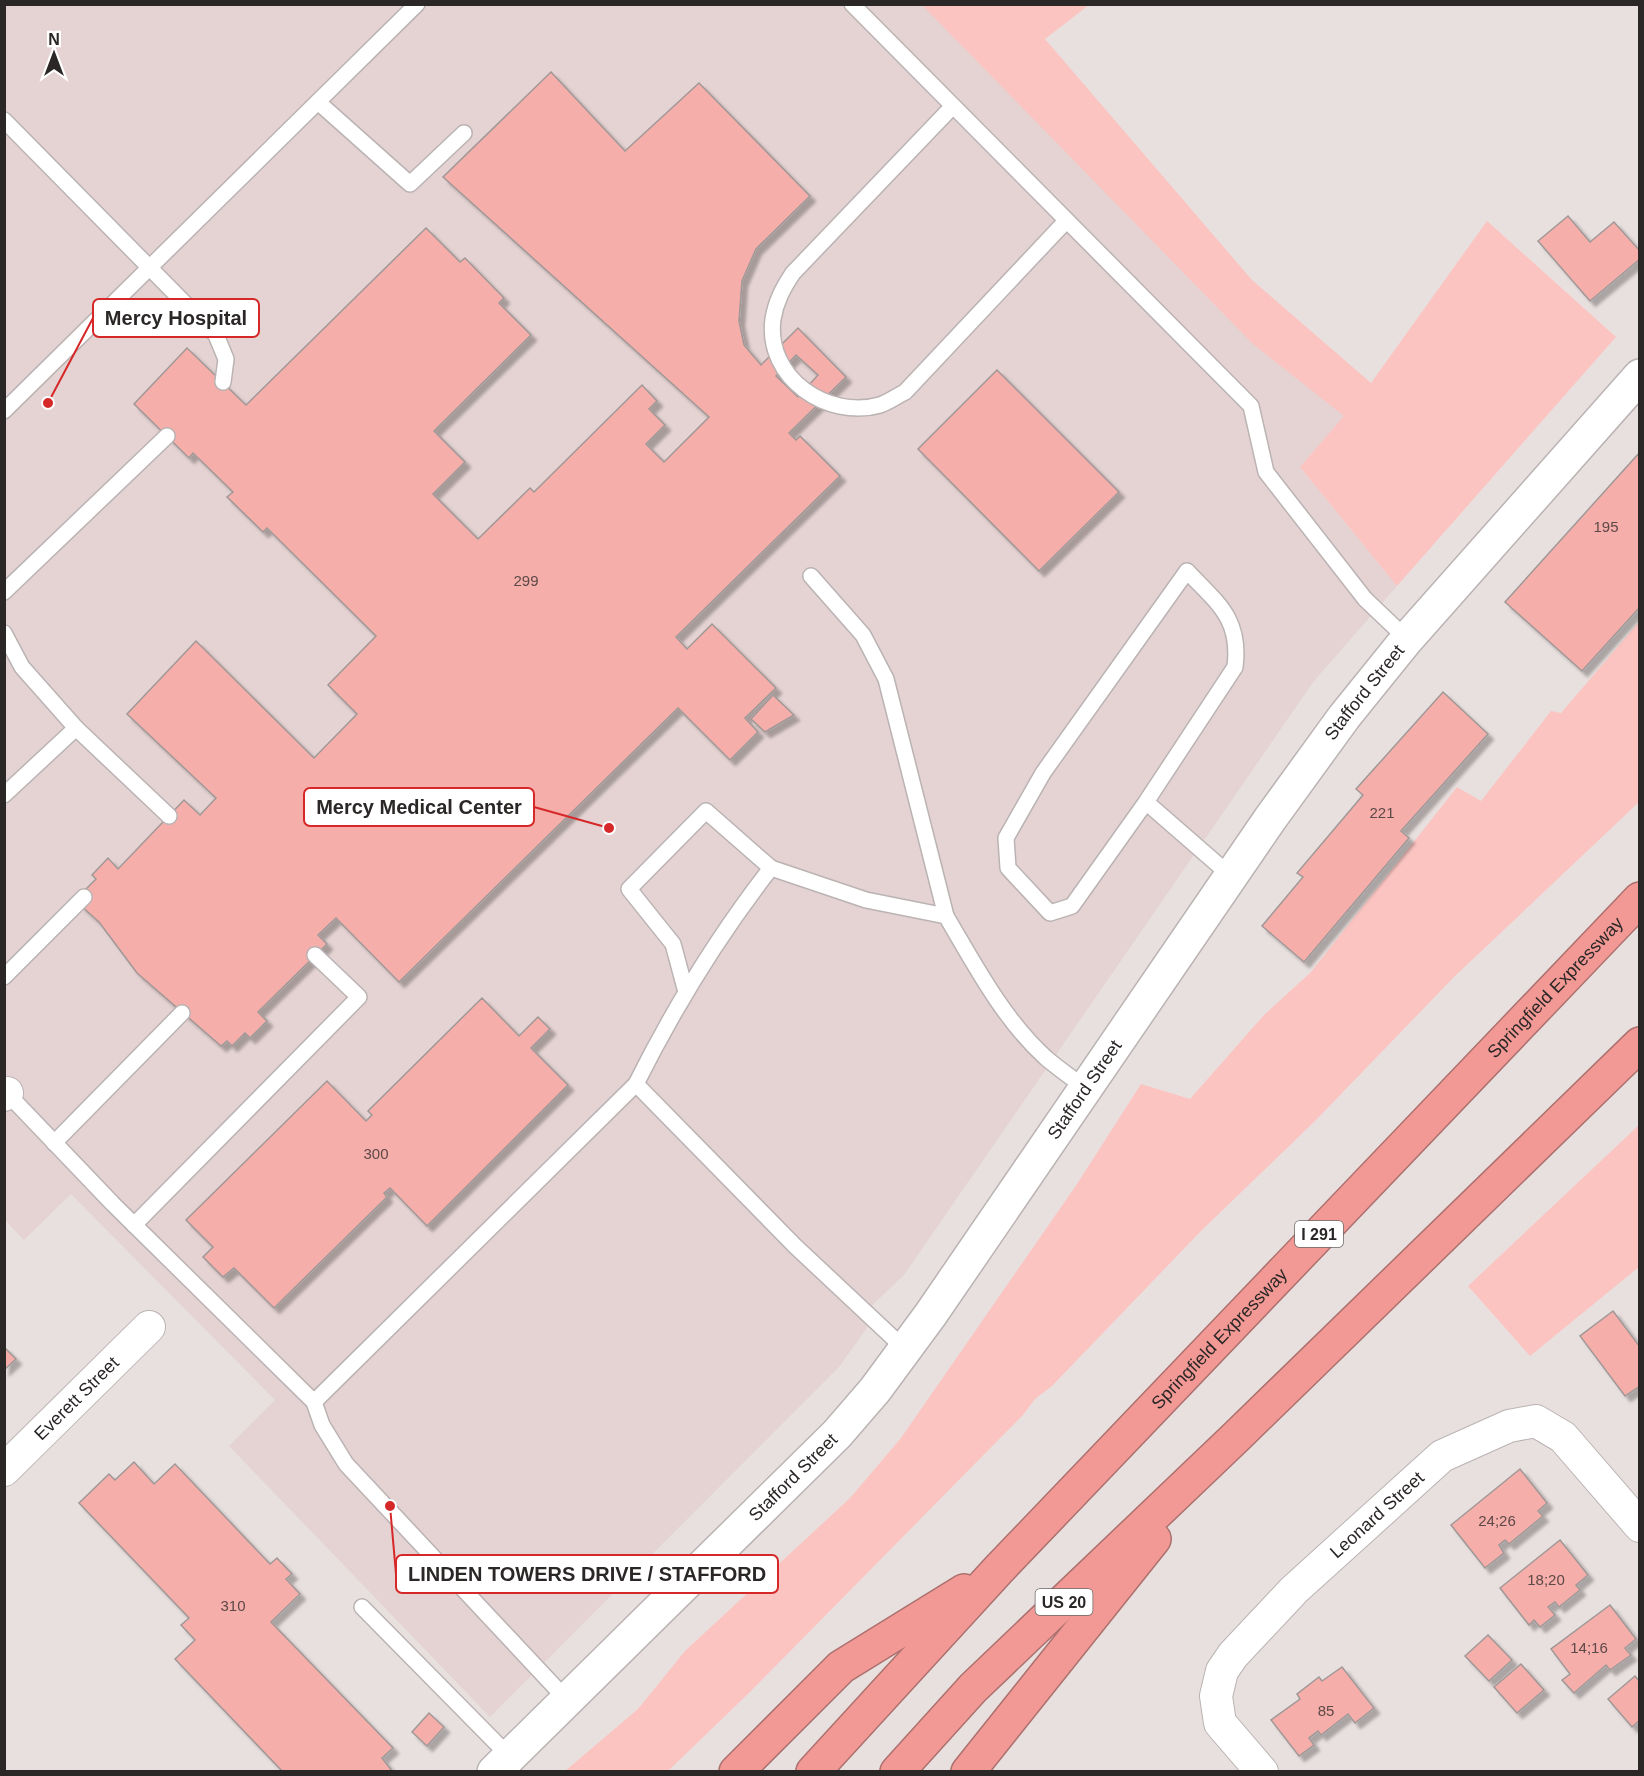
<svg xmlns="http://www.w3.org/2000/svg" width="1644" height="1776" font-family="Helvetica,sans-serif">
  <defs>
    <filter id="shadow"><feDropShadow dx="5.5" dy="5.5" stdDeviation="1.5" flood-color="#0004"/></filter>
  </defs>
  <rect width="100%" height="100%" fill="#e8e0df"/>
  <polygon fill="#e4d3d2" points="4,5 955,5 1345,416 1300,467 1397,586 1314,681 904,1275 865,1312 874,1318 839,1367 490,1717 229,1446 275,1400 71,1194 24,1240 5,1220"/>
  <g fill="#fbc4c1">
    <polygon points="922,5 1089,5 1045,39 1252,280 1371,383 1487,221 1616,337 1397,586 1300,467 1344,416 1253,344"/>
    <polygon points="1639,622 1639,802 1454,977 1315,1121 1201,1231 1052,1386 1035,1399 1023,1415 751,1691 668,1771 565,1771 638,1709 685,1651 850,1498 901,1438 1077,1184 1141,1084 1190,1099 1264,1015 1311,972 1457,787 1481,801 1551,711 1561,713"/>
    <polygon points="1639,1125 1639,1267 1530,1356 1468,1286"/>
  </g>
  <g fill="#f5aeaa" stroke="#a09897" stroke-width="1.5" fill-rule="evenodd" filter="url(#shadow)">
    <path d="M551,72l74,79 74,-68 111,113 -54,53 -14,32 -3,40 5,24 17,20 37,-37 48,49 -57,56 7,7 4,-4 40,40 -164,161 11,12 25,-25 64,64 -31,30 13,14 -28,28 -52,-52 -279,274 -63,-64 -18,17 9,9 -69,68 9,9 -17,17 -5,-5 -13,13 -5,-5 -6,5 -84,-73 -38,-51 -19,-17 1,-11 15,-15 -4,-4 16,-17 10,11 66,-69 16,15 16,-17 -89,-84 69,-73 118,117 43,-44 -29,-29 48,-49 -109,-108 -4,4 -36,-35 6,-5 -40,-39 -4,5 -55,-54 53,-56 59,57 180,-177 34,34 5,-4 39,40 -5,5 32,32 -97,96 31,31 -32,32 45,45 52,-51 4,4 108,-107 15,16 -8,8 16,16 -19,19 18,18 45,-45 -266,-240zM796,355l22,20 -20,22 -22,-21z"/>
    <polygon points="1568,216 1590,242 1614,222 1640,251 1640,259 1590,301 1538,241"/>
    <polygon points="997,370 1119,492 1039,571 918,449"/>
    <polygon points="1640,452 1640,607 1582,671 1505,602"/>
    <polygon points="1443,692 1488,734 1401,831 1409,838 1304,962 1262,926 1303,877 1297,873 1363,795 1356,789"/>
    <polygon points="773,695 794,715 765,732 751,719"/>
    <polygon points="482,998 519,1036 538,1017 550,1029 531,1048 568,1085 427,1226 390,1188 384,1193 387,1197 274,1308 234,1268 223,1277 203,1257 213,1247 186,1220 327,1081 366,1121 372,1115 368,1111"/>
    <polygon points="1613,1311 1640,1347 1640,1386 1625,1396 1580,1336"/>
    <polygon points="4,1347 16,1359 4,1370"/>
    <polygon points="134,1462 154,1484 175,1464 270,1564 277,1558 292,1574 286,1579 300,1594 271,1622 393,1748 382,1758 393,1772 283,1772 175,1659 195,1640 181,1625 189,1618 79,1503 109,1474 115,1480"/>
    <polygon points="1520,1469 1547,1503 1538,1511 1543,1516 1509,1544 1505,1540 1499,1545 1504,1553 1485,1568 1451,1525"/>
    <polygon points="1560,1540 1588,1575 1576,1585 1580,1590 1559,1607 1555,1602 1548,1607 1555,1615 1540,1627 1534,1620 1529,1625 1500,1588"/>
    <polygon points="1610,1605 1636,1639 1625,1648 1631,1655 1610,1670 1606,1665 1574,1693 1562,1680 1570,1674 1551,1649"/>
    <polygon points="1488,1635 1512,1660 1489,1681 1465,1656"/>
    <polygon points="1521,1664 1544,1690 1517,1713 1494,1687"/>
    <polygon points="1342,1667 1374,1708 1355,1723 1348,1714 1321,1735 1318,1731 1309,1738 1314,1745 1299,1756 1271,1720 1300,1699 1297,1694 1319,1677 1322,1681"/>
    <polygon points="1635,1676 1640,1682 1640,1720 1632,1727 1608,1699"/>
    <polygon points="429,1713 444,1727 427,1746 412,1732"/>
  </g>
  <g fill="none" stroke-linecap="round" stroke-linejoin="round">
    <g stroke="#bbb3b3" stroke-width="18">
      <g id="service">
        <polyline points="852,4 1251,406 1266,472 1365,599 1407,639"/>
        <polyline points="318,102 410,184 464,133"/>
        <path d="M953,106l-160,167c-10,15 -17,28 -20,46 -8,59 55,101 107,86 9,-3 17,-9 25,-13l161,-171"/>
        <polyline points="4,120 216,335 226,359 223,382"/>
        <polyline points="4,411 417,4"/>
        <polyline points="811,576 863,635 886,679 946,916"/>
        <polyline points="4,592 167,436"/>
        <polyline points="4,633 22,667 76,728 169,816"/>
        <polyline points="4,795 76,728"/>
        <path d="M1146,802l89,-135c6,-49 -18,-64 -48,-96l-144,202 -37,65 2,30 42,45 22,-7 74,-104 85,74"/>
        <polyline points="4,977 84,897"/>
        <polyline points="686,992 673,944 629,889 706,811 771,868"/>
        <path d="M636,1084c39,-78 82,-148 135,-216l95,32 80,16c29,49 57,103 100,142 13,11 27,21 41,31"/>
        <polyline points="4,1090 113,1204 314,1402 322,1425 346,1464 567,1700"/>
        <polyline points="54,1143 182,1013"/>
        <polyline points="134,1225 359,997 315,955"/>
        <polyline points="314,1402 636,1084 795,1246 906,1350"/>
        <polyline points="362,1607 509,1756"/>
      </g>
    </g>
    <g stroke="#bbb3b3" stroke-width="34">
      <g id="minor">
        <polyline points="4,1095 7,1093"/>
        <path id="s1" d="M4,1470l145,-143"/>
        <path id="s2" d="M1262,1772l-42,-49 -4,-27 6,-25 11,-16 61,-65 148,-134 67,-30 27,-5 27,16 77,89"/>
      </g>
    </g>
    <g stroke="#bbb3b3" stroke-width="36">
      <g id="secondary">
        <path id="s3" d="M494,1772l343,-338 38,-44 56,-76 339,-495 74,-102 63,-78 233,-263"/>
      </g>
    </g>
    <g stroke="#ac716e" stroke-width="36">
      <g id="motorway">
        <polyline points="736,1772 841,1667 964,1591"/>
        <path id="s4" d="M813,1772l186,-203 641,-670"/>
        <polyline points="897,1772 973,1688 1236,1437 1640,1044"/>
        <polyline points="968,1772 1154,1539"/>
      </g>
    </g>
    <use href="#service" stroke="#fff" stroke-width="15"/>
    <use href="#minor" stroke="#fff" stroke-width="32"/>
    <use href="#secondary" stroke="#fff" stroke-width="33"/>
    <use href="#motorway" stroke="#f29995" stroke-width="33"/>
  </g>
  <g text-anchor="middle" stroke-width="6" stroke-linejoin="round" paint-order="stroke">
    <g font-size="15" fill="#5d4947">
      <text x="1606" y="532">195</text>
      <text x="526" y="586">299</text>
      <text x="1382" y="818">221</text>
      <text x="376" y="1159">300</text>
      <text x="1497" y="1526">24;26</text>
      <text x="1546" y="1585">18;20</text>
      <text x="233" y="1611">310</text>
      <text x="1589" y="1653">14;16</text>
      <text x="1326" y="1716">85</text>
    </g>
    <g fill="#fff" stroke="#6a6867" stroke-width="1.5">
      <rect x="1295" y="1221" width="48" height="26" rx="4.5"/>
      <rect x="1035.5" y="1589" width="57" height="26" rx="4.5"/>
    </g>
    <g font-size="16" font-weight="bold" fill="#2a2726">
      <text x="1319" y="1240">I 291</text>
      <text x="1064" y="1608">US 20</text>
    </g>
    <g font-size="18" fill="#2a2726" stroke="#fff">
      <text dy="6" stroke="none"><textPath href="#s3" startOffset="1392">Stafford Street</textPath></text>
      <text dy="6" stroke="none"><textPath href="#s4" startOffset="1080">Springfield Expressway</textPath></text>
      <text dy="6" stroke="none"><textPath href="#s3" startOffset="906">Stafford Street</textPath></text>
      <text dy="6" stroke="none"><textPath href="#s4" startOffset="594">Springfield Expressway</textPath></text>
      <text dy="6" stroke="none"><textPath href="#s1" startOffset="102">Everett Street</textPath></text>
      <text dy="6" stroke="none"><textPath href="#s3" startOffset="420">Stafford Street</textPath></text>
      <text dy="6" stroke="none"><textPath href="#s2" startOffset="338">Leonard Street</textPath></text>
    </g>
  </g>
  <path fill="none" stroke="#d62828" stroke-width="2" d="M48 403L93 318M609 828L534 807M390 1506L396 1574"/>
  <g fill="#d62828" stroke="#fff" stroke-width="2">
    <circle cx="48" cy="403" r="6"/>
    <circle cx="609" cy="828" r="6"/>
    <circle cx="390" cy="1506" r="6"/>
  </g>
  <g fill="#fff" stroke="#d62828" stroke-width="2">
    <rect x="93" y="299" width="166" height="38" rx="6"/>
    <rect x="304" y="788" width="230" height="38" rx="6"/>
    <rect x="396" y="1555" width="382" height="38" rx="6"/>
  </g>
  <g font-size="20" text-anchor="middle" font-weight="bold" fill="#2a2726">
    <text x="176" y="325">Mercy Hospital</text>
    <text x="419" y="814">Mercy Medical Center</text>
    <text x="587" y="1581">LINDEN TOWERS DRIVE / STAFFORD</text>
  </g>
  <rect width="1644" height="1776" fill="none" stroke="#2a2726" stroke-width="12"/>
  <g transform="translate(54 54)" stroke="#ffffff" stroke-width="4.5" paint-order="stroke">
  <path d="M0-4.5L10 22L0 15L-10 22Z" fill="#2a2726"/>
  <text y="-9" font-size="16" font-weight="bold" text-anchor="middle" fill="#2a2726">N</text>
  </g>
</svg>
